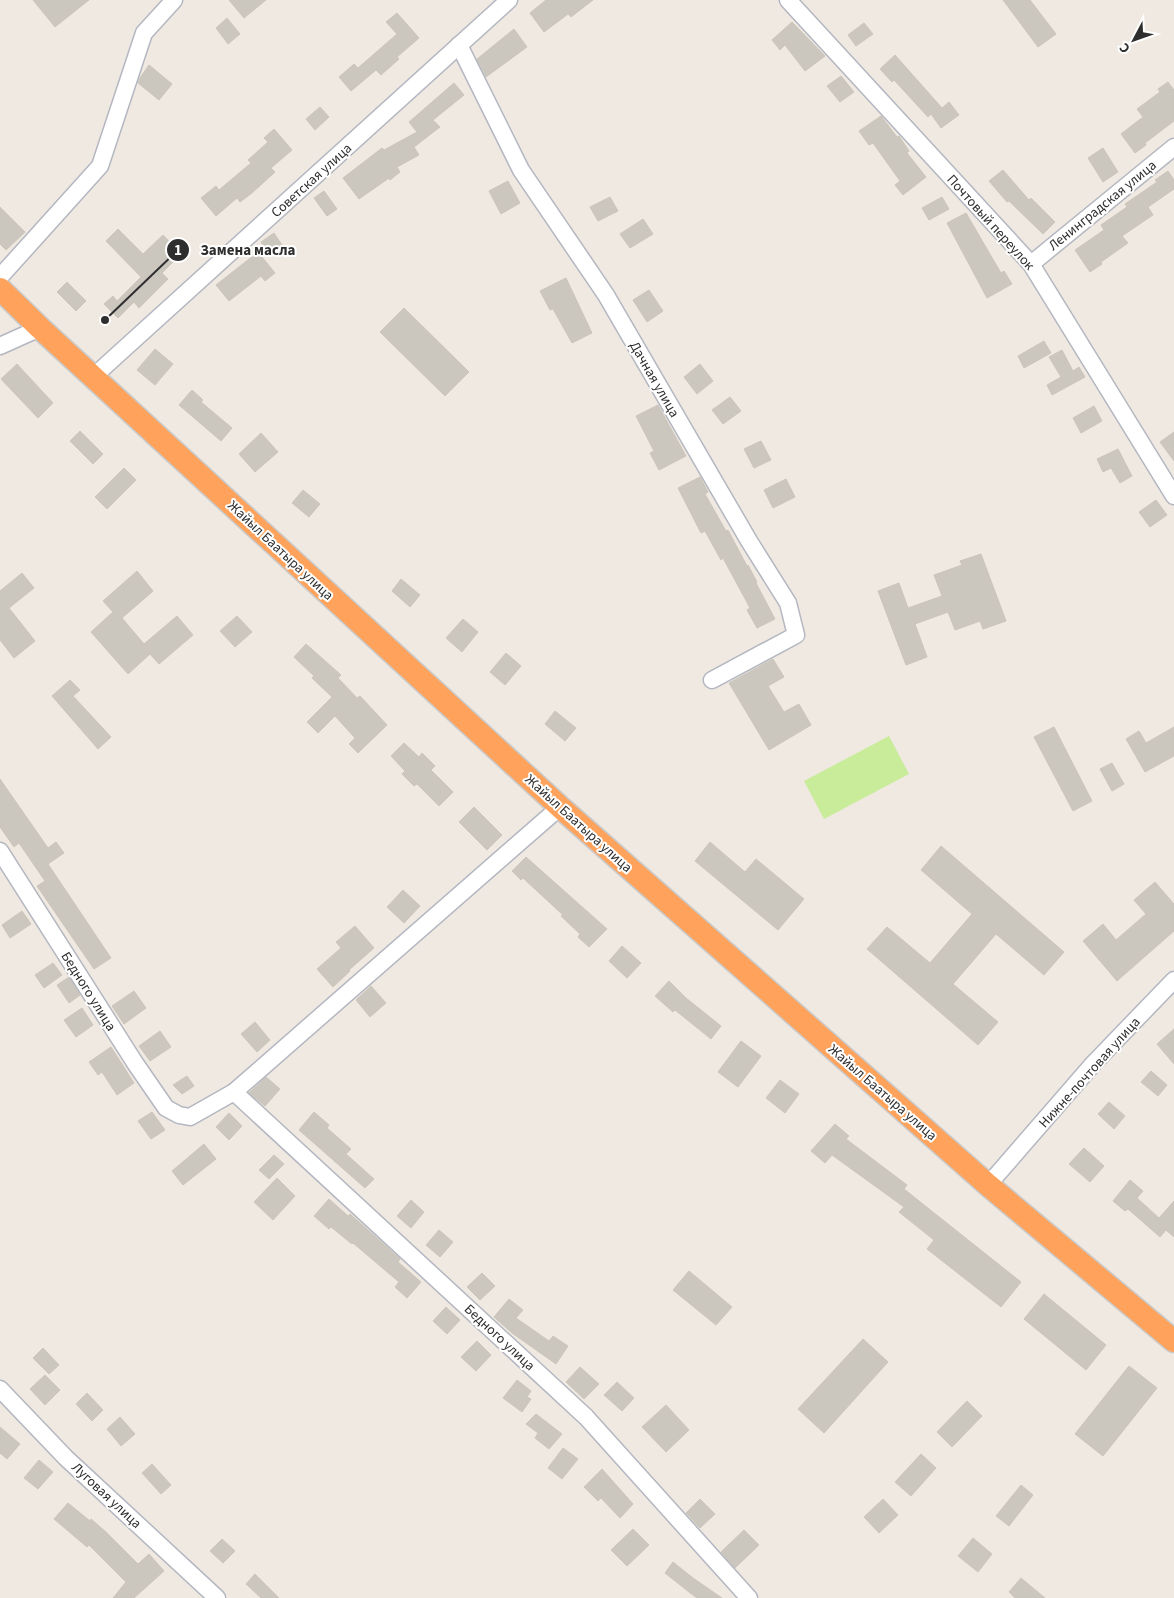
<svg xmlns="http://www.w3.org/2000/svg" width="1174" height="1598" font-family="'Source Sans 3',sans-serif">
  <rect width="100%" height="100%" fill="#efe9e1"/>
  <polygon fill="#c9ec9a" points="889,736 909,774 824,819 804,781"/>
  <g fill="#cbc7bf" stroke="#cbc5ba">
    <polygon points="33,0 89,0 55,27"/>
    <polygon points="229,0 266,0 244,18"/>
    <polygon points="546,0 593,0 571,17 568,14 544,32 530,13"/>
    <polygon points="1003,0 1030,0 1056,34 1038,47"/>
    <polygon points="397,13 419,38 397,57 399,59 381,75 376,70 351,91 339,77 354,64 358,68 397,34 386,22"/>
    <polygon points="227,18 240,34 228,44 216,28"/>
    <polygon points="792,22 825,56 805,71 785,45 780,50 772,40"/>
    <polygon points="864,23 873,34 856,46 848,35"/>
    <polygon points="514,29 527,47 486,77 477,59"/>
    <polygon points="895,55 942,108 949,102 959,115 941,128 931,114 928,117 894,80 892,82 880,69"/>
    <polygon points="149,65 172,84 159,100 138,83 140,78"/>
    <polygon points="841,76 854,92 840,102 827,86"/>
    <polygon points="1168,82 1174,90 1174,121 1145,143 1146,145 1135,153 1121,134 1143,117 1137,109 1160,92 1158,89"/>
    <polygon points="454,83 464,95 433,120 440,127 414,147 419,155 397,167 400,172 390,180 389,178 359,199 343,178 382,148 384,150 417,132 409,122"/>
    <polygon points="320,107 329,117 315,130 306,119"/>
    <polygon points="881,116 897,137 899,136 909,151 907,153 926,177 903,195 895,185 900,181 873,143 869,145 859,131"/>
    <polygon points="274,129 292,150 271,168 275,172 252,193 240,202 237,198 216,216 201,198 216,186 219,190 251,163 248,160 268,142 264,138"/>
    <polygon points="1103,148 1118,172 1103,182 1088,158"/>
    <polygon points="1003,170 1029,200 1031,198 1055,222 1043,234 1009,201 1007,202 989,181"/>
    <polygon points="1168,171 1174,180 1174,189 1148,207 1153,215 1122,236 1128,243 1101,262 1102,264 1090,272 1075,250 1104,230 1101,225 1127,207 1125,204 1157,182 1155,180"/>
    <polygon points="508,181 520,203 501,214 489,191"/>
    <polygon points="324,191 337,209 327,216 314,198"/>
    <polygon points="610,197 618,211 598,221 590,207"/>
    <polygon points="942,197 949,209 929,220 922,208"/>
    <polygon points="0,207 25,232 6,250 0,244"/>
    <polygon points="966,213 1001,273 1004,271 1012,284 987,298 947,223"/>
    <polygon points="643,219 653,234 630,248 620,234"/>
    <polygon points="118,229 143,254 163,235 181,254 162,273 168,279 139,308 134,302 118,318 104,304 113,296 117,301 141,277 106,241"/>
    <polygon points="274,233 282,245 270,254 261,242"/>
    <polygon points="258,252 275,273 265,281 261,276 229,301 216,285"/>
    <polygon points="566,278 592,333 572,343 553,309 550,310 540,291"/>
    <polygon points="67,282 86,301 76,311 57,292"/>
    <polygon points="649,290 663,311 647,322 633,300"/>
    <polygon points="404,308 469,372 445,396 380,332"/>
    <polygon points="1044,341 1051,353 1024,368 1018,356"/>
    <polygon points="155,349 173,364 155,385 137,370"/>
    <polygon points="1062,350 1073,371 1079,367 1085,377 1052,395 1047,385 1061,377 1049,357"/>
    <polygon points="17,364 53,403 38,418 1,379"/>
    <polygon points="700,364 713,381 697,394 684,377"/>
    <polygon points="192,390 203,400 201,402 232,428 221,441 179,405"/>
    <polygon points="730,397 741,411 723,424 712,410"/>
    <polygon points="658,405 686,456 659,470 650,453 654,451 636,416"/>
    <polygon points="1094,406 1102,421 1081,433 1073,418"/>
    <polygon points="80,431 103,454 93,464 70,441"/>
    <polygon points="1174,432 1174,461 1160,442"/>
    <polygon points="261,433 278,452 255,472 239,454"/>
    <polygon points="761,441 771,460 754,468 744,449"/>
    <polygon points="1118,449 1132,476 1120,483 1111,468 1103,472 1097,459"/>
    <polygon points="124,468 136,480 107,509 95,497"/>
    <polygon points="700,477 708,492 705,494 726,531 728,530 747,566 748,565 757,582 756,583 775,619 757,628 747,610 750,608 723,558 721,560 705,531 701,533 678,488"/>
    <polygon points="786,479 795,497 773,508 764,490"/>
    <polygon points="303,490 320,504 309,517 292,503"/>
    <polygon points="1156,500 1167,515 1150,527 1139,512"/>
    <polygon points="981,554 1006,621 983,629 980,621 955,630 948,612 915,624 927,657 906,665 878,591 899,583 908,608 942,596 934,575 962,565 960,561"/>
    <polygon points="137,571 153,591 122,618 144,644 177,616 193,635 159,664 150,654 128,674 91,632 113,612 103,601"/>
    <polygon points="22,573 34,588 9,608 35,641 14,658 0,640 0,591"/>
    <polygon points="401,579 420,595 410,607 392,591"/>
    <polygon points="237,616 252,632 235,647 220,631"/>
    <polygon points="463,619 478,632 462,652 446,638"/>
    <polygon points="306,644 341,675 338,678 357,698 360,696 387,725 358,753 349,744 355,738 335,716 318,733 307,722 332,697 312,678 314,676 294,657"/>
    <polygon points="506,653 521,666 505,685 490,672"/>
    <polygon points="773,659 784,677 768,686 784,712 799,704 811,725 769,750 729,683"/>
    <polygon points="70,680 80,690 73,696 111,737 98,749 52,696"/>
    <polygon points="555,711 576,728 565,741 545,724"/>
    <polygon points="1054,727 1092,801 1073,811 1034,737"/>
    <polygon points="1174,727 1174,756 1145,772 1126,739 1139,731 1146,743"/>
    <polygon points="404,743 419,757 422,753 435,766 431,770 453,792 439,806 417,784 414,786 402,774 405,771 391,756"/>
    <polygon points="1112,763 1124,784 1112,791 1100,769"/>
    <polygon points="0,779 48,848 56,842 64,853 48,864 111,958 94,969 37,886 45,881 19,843 14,847 0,827"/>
    <polygon points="474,807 502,835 487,850 459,822"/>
    <polygon points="710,842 745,872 756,859 804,899 778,930 695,861"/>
    <polygon points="941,846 1064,952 1044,975 996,934 953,984 998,1022 978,1045 867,949 887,927 930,963 972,914 921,870"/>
    <polygon points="526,857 607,929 589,947 578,937 580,934 561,916 563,915 523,878 521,880 512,871"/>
    <polygon points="1155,882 1174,904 1174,931 1117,981 1083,941 1103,924 1116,940 1146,914 1134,900"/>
    <polygon points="403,890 420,906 404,923 387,907"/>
    <polygon points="22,911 31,924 10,938 2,925"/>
    <polygon points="355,926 374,948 349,970 350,971 333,987 317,969 341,948 336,942"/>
    <polygon points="622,946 641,963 627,978 609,961"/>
    <polygon points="53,963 62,975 44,988 35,975"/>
    <polygon points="69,977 80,995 69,1003 57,985"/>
    <polygon points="669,981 686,998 721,1026 711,1039 675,1010 673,1012 655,996"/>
    <polygon points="371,986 386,1003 370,1017 356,1000"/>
    <polygon points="134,991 146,1008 124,1024 112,1006"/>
    <polygon points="82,1008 93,1025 76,1037 64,1020"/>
    <polygon points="255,1022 270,1040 257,1052 241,1034"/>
    <polygon points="1174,1029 1174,1064 1157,1044"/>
    <polygon points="160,1031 171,1047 150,1061 139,1046"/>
    <polygon points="741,1041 761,1056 738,1087 718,1072"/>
    <polygon points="111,1047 134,1083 117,1095 102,1072 98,1075 89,1062"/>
    <polygon points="1151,1071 1167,1085 1158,1096 1141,1082"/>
    <polygon points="187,1076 194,1086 182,1094 173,1085"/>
    <polygon points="266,1077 280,1089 265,1106 249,1093"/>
    <polygon points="780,1080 799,1094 785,1113 766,1098"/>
    <polygon points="1109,1102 1125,1116 1114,1129 1098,1114"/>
    <polygon points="152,1112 165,1130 151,1139 138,1121"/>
    <polygon points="314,1112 329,1125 327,1128 351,1149 346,1154 374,1179 365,1188 299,1130"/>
    <polygon points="229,1113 242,1126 229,1140 216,1127"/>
    <polygon points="835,1124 849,1136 846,1139 907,1185 904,1189 1021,1282 1001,1307 927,1249 934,1240 899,1212 904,1207 832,1155 825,1163 811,1151"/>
    <polygon points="204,1144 216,1159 183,1185 172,1171"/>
    <polygon points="1084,1148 1104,1166 1090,1182 1069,1164"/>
    <polygon points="274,1155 284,1164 269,1179 259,1170"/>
    <polygon points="277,1178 295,1196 273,1220 254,1202"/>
    <polygon points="1130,1180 1143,1191 1137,1198 1159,1218 1174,1201 1174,1237 1166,1230 1160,1237 1128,1209 1125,1211 1113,1201"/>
    <polygon points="329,1199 348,1216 350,1214 377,1238 400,1259 398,1262 421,1282 407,1298 395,1287 399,1282 353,1243 352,1244 331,1227 329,1229 314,1216"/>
    <polygon points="411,1200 424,1212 411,1228 397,1216"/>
    <polygon points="439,1230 453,1242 440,1257 426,1245"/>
    <polygon points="689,1271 732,1307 716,1325 673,1290"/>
    <polygon points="482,1273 495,1286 480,1300 467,1287"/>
    <polygon points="1044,1294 1106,1345 1086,1370 1024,1319"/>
    <polygon points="509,1299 523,1310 516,1318 549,1341 553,1336 568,1346 556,1364 512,1333 494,1317"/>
    <polygon points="446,1307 460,1320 447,1334 433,1321"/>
    <polygon points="863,1339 888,1362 824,1433 798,1409"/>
    <polygon points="477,1341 491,1355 476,1371 461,1357"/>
    <polygon points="43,1348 59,1365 49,1374 33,1358"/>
    <polygon points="1129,1366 1157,1388 1103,1456 1075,1434"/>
    <polygon points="580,1367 599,1384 584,1399 566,1382"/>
    <polygon points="45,1375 60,1390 45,1405 30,1389"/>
    <polygon points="517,1380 531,1391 527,1397 531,1399 522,1412 503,1398"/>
    <polygon points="617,1382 634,1398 622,1411 604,1395"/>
    <polygon points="87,1393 103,1410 92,1421 76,1404"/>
    <polygon points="967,1401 982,1416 952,1447 937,1432"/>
    <polygon points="666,1405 689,1430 666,1452 642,1427"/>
    <polygon points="536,1414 562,1434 549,1449 535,1438 538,1433 526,1424"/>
    <polygon points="120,1417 135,1434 121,1446 107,1429"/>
    <polygon points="0,1427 20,1444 7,1459 0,1453"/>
    <polygon points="563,1448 578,1459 562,1479 548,1468"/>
    <polygon points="921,1454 936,1468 911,1496 895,1482"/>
    <polygon points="39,1460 53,1472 38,1489 24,1478"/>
    <polygon points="152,1464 171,1485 161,1494 142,1473"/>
    <polygon points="602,1469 633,1504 620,1518 601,1498 598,1501 584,1487"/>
    <polygon points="1021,1485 1033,1495 1009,1526 996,1516"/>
    <polygon points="700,1499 715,1514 700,1528 686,1513"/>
    <polygon points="883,1499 898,1515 879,1533 864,1517"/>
    <polygon points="68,1503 90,1521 91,1519 106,1532 138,1564 149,1554 164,1571 134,1598 113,1598 126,1582 89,1545 87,1547 54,1519"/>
    <polygon points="633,1529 649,1545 627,1566 611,1550"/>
    <polygon points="744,1530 759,1545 735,1568 721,1552"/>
    <polygon points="973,1538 992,1554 978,1572 958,1556"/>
    <polygon points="222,1539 235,1551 223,1563 210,1551"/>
    <polygon points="673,1562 693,1578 722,1598 697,1598 689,1592 665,1573"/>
    <polygon points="255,1574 279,1598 261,1598 246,1584"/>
    <polygon points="1021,1578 1045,1598 1015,1598 1009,1592"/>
  </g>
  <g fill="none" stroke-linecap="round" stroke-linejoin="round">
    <g stroke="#b4b7c1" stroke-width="19">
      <g id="minor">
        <polyline points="788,0 1031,264 1174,496"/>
        <polyline points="459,45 521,170 606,295 749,541 788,603 796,635 712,680"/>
        <polyline points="1031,264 1174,147"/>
        <polyline points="0,277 100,166 144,33 174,0"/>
        <polyline points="0,346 40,328"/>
        <polyline points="93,377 509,0"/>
        <polyline points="0,851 135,1063 166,1108 179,1115 190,1117 234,1092 560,807"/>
        <polyline points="234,1092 586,1417 749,1598"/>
        <polyline points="988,1185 1093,1064 1174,980"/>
        <polyline points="0,1389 66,1458 217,1598"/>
      </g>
    </g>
    <g stroke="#c9c9c9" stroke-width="25">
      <polyline id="highway" points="0,289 40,328 560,807 988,1185 1174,1341"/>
    </g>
    <use href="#minor" stroke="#fff" stroke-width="16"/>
    <use href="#highway" stroke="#ffa35c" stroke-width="22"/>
  </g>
  <g text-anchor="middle" stroke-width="4" stroke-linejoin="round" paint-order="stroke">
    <g font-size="14" fill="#2e2e2e" stroke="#fff">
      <text transform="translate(311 180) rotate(-42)" y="5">Советская улица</text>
      <text transform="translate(1102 205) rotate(-39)" y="5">Ленинградская улица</text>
      <text transform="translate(991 222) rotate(48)" y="5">Почтовый переулок</text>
      <text transform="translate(655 379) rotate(60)" y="5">Дачная улица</text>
      <text transform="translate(281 550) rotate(43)" y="5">Жайыл Баатыра улица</text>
      <text transform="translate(579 823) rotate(42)" y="5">Жайыл Баатыра улица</text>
      <text transform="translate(89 991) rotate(58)" y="5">Бедного улица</text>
      <text transform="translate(1089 1072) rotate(-48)" y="5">Нижне-почтовая улица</text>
      <text transform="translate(883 1092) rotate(41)" y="5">Жайыл Баатыра улица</text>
      <text transform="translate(500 1337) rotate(43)" y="5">Бедного улица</text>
      <text transform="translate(107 1495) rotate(43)" y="5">Луговая улица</text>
    </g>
  </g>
  <path fill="none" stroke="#2e2e2e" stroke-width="2" d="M105 320L178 250"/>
  <g fill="#2e2e2e" stroke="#fff" stroke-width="2">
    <circle cx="105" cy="320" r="5"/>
    <circle cx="178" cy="250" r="12"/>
  </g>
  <g font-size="15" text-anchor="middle" font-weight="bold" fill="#fff">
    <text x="178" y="255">1</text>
  </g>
  <g font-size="15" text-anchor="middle" font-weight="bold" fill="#2e2e2e" stroke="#fff" stroke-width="4" stroke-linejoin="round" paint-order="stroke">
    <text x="248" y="255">Замена масла</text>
  </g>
  <g transform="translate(1134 40) rotate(229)" stroke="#ffffff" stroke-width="4" paint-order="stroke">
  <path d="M0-4L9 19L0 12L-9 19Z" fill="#2e2e2e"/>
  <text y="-8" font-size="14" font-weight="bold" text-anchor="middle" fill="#2e2e2e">С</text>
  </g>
</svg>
